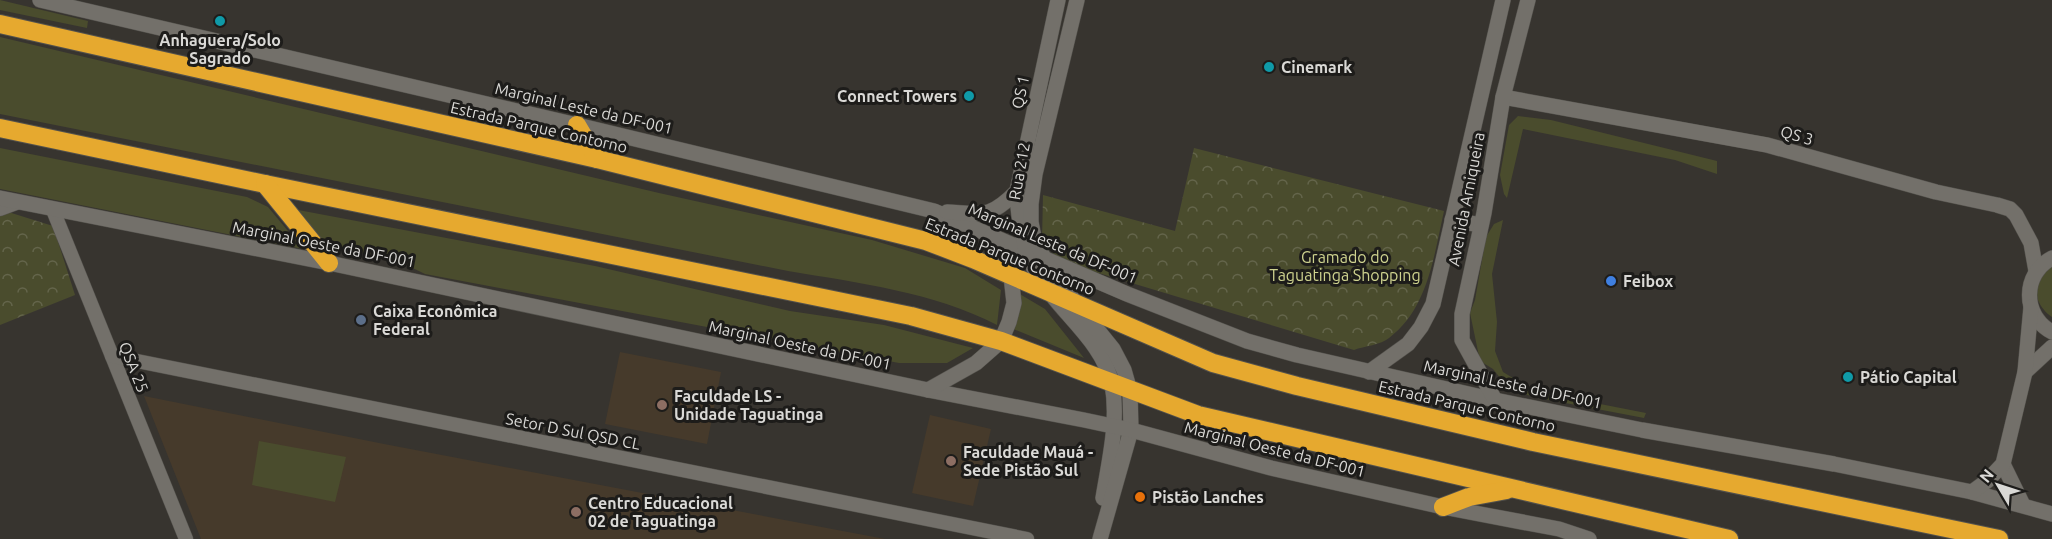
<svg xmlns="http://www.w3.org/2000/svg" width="2052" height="539" font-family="Ubuntu,sans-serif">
  <defs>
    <pattern id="forest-crowns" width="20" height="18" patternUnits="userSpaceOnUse" patternTransform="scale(1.5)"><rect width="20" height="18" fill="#4a4c2d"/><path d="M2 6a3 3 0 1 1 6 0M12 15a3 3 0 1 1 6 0" fill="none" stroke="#64654b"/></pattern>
  </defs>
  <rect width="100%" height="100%" fill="#37342f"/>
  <g fill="#463a2b">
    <polygon points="620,352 721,372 707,444 605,424"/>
    <polygon points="144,396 384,444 885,539 201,539"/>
    <polygon points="930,415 991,429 973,506 912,493"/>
  </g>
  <g fill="#4a4c2d">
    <polygon points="0,0 88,21 87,28 0,10"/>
    <path d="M0,37l659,156 213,47 93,28 36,22 -4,35c-64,-33 -138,-42 -209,-54l-788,-157z"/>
    <polygon points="1518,116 1551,120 1717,161 1717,174 1675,160 1523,129 1507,198 1504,194 1500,175 1509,125"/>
    <polygon points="0,148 247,197 268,207 303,249 0,189"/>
    <polygon points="293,209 595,266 790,311 884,325 973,348 947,363 899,363 425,274 390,257 327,247"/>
    <polygon points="1503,220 1492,274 1497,322 1495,351 1503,372 1534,391 1646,413 1644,418 1534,397 1509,389 1493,369 1480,361 1470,313 1475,300 1486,237 1494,224"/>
    <path d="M2052,259v58c-13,-9 -19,-23 -15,-39 2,-6 11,-14 15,-19z"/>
    <polygon points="1018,293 1045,309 1084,358 1011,328"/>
    <polygon points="259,441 346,457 335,502 252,485"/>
  </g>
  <g fill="url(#forest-crowns)">
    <path d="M1194,148l250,63c-10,44 -16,98 -55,127 -8,7 -25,8 -35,12l-292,-88 -20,-20 1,-47 132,36z"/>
    <polygon points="5,211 53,226 75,295 0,325 0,213"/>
  </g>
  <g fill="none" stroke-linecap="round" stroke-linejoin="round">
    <g stroke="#53514c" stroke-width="15">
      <g id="street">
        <polyline points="0,209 19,202"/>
        <polyline points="53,210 186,539"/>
        <polyline points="112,356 1027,539"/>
      </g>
    </g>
    <g stroke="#53514c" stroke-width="16">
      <g id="secondary">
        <polyline points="40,0 577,125 934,211 1127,294 1247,341 1297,355 1495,400 1642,430 1834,464 1972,492 2052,514"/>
        <path d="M1058,0l-41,191c1,30 6,62 23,88 22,35 63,63 72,105 7,37 -3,77 -9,114"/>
        <polyline points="1077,0 1035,174 1031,204 1031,222 1034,238 1045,260 1063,287 1113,349 1124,370 1130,391 1131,430 1100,539"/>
        <polyline points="1503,97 1767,145 1936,192 1997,205 2010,209 2016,215 2031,243 2036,271"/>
        <polyline points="0,198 329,263 928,390 1084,420 1131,430 1271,468 1443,507 1559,529 1589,539"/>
        <path d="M947,212c35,2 43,7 70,-21"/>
        <polyline points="1452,220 1481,225"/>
        <path d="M2052,258c-30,16 -30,58 0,74"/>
        <polyline points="1369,372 1408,344 1421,327 1433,304 1503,0"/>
        <polyline points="2025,372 2052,347"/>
        <polyline points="928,390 976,363 1001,341 1009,322 1014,303 1011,276 992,236"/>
        <polyline points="1495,400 1462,340 1462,314 1484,213 1503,97 1528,0"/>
        <polyline points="2003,464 2023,505"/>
        <polyline points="1972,492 1987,481 2003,464 2025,372 2031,307"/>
      </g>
    </g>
    <g stroke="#53514c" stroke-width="20">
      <g id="highway">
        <polyline points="0,24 597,159 926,241 973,259 1213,363 1297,386 1533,442 1999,539"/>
        <polyline points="577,125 597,159"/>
        <polyline points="0,128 265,184 911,316 1001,341 1198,415 1729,539"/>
        <polyline points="265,184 329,263"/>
        <polyline points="1443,507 1469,497 1507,490"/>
      </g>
    </g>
    <use href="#street" stroke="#73706a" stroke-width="14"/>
    <use href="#secondary" stroke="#73706a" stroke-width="15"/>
    <use href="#highway" stroke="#e6a92f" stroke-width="18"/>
  </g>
  <g fill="#0f9aa8" stroke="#1d1c1a" stroke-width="2">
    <circle cx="220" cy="21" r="6"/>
    <circle cx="1269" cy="67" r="6"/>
    <circle cx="969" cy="96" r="6"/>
    <circle cx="1848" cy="377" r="6"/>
  </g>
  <circle fill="#3f7fe0" stroke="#1d1c1a" stroke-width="2" cx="1611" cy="281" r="6"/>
  <circle fill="#5c6f8a" stroke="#1d1c1a" stroke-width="2" cx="361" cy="320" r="6"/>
  <g fill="#8d6e63" stroke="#1d1c1a" stroke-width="2">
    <circle cx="662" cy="405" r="6"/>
    <circle cx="951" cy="461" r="6"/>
    <circle cx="576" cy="512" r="6"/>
  </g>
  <circle fill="#e8710a" stroke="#1d1c1a" stroke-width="2" cx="1140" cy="497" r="6"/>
  <g text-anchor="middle" stroke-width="6" stroke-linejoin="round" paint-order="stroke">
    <g font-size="16" font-weight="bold" fill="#dad9d6" stroke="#1d1c1a" text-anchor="start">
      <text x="220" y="46" text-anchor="middle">Anhaguera/Solo<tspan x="220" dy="18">Sagrado</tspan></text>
      <text x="1281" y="73">Cinemark</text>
      <text x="957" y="102" text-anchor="end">Connect Towers</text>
      <text x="1623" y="287">Feibox</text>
      <text x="373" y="317">Caixa Econômica<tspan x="373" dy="18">Federal</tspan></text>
      <text x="1860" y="383">Pátio Capital</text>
      <text x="674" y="402">Faculdade LS -<tspan x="674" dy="18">Unidade Taguatinga</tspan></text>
      <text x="963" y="458">Faculdade Mauá -<tspan x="963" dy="18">Sede Pistão Sul</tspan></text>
      <text x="1152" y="503">Pistão Lanches</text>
      <text x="588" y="509">Centro Educacional<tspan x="588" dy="18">02 de Taguatinga</tspan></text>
    </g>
    <g font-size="16" fill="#dad9d6" stroke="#1d1c1a">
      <text transform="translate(1020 92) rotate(-78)" y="6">QS 1</text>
      <text transform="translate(584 108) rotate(13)" y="6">Marginal Leste da DF-001</text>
      <text transform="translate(539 127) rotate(13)" y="6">Estrada Parque Contorno</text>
      <text transform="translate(1797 135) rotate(16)" y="6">QS 3</text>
      <text transform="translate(1019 171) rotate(-80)" y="6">Rua 212</text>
      <text transform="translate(1466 199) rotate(-79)" y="6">Avenida Arniqueira</text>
      <text transform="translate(1053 243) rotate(23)" y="6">Marginal Leste da DF-001</text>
      <text transform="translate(324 244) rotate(11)" y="6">Marginal Oeste da DF-001</text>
      <text transform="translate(1010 256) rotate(22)" y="6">Estrada Parque Contorno</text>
      <text transform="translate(800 345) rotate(12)" y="6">Marginal Oeste da DF-001</text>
      <text transform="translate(134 367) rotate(68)" y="6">QSA 25</text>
      <text transform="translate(1513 384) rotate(12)" y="6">Marginal Leste da DF-001</text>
      <text transform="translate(1467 406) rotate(13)" y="6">Estrada Parque Contorno</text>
      <text transform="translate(573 431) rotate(11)" y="6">Setor D Sul QSD CL</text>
      <text transform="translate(1275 449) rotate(14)" y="6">Marginal Oeste da DF-001</text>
    </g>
    <g font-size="16" fill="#cfd38f" stroke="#1d1c1a">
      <text x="1345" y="263">Gramado do<tspan x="1345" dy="18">Taguatinga Shopping</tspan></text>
    </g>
  </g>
  <g transform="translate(1998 485) rotate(309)" stroke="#1d1c1a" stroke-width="4.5" paint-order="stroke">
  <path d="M0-4.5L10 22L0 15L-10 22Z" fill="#dad9d6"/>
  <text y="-9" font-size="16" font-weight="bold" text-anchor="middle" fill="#dad9d6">N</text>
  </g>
</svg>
